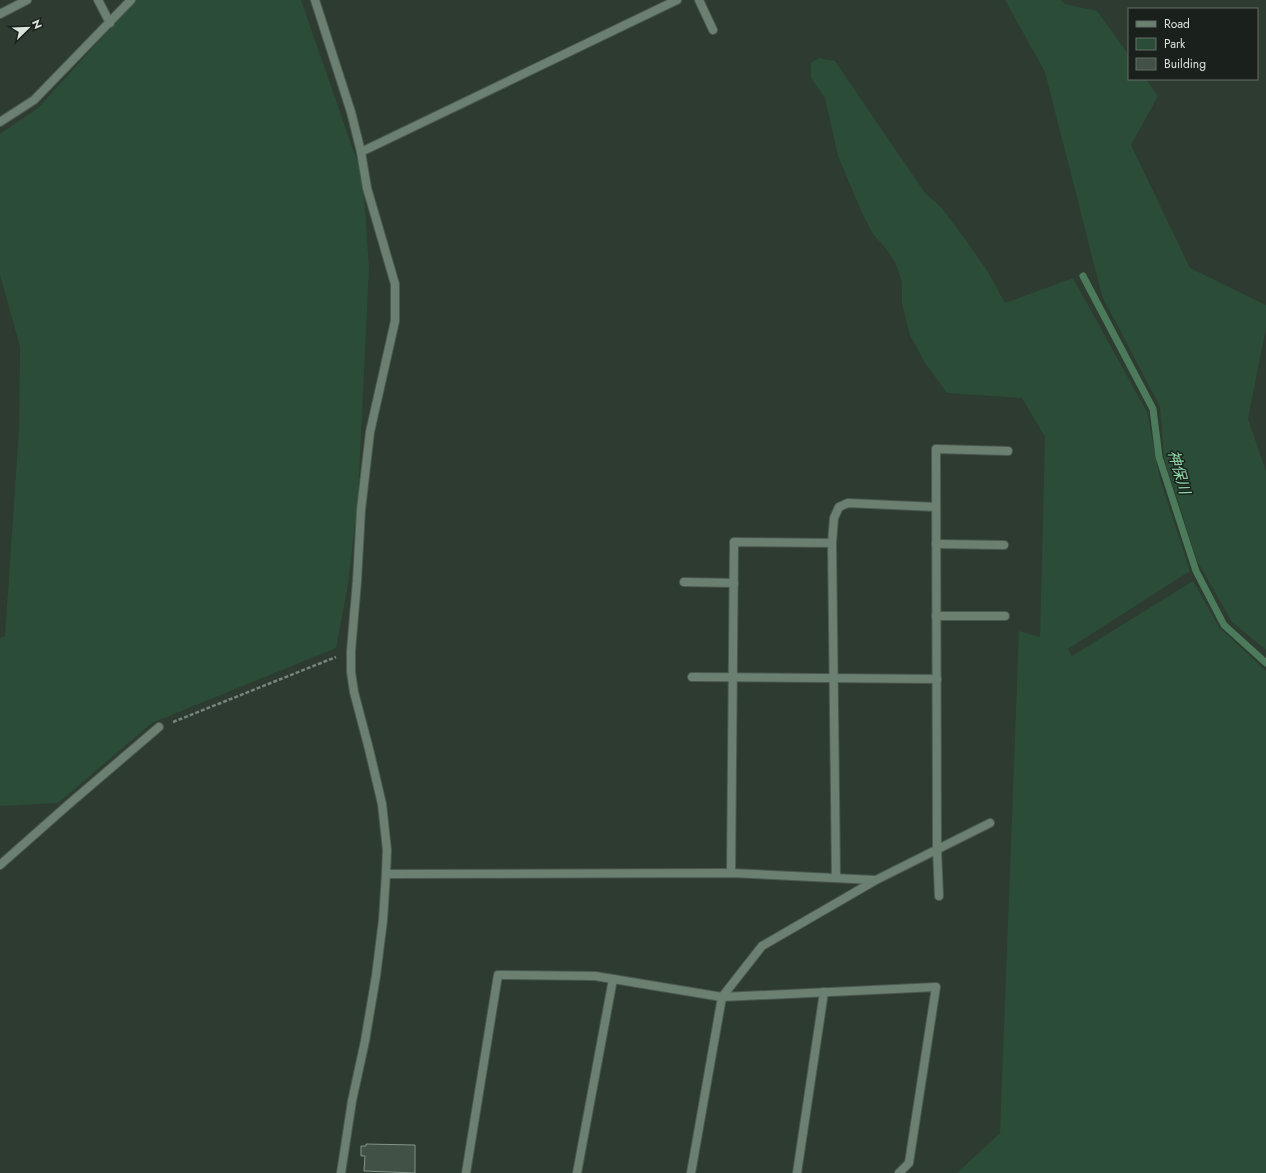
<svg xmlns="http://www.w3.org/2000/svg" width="1266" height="1173" font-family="Jost,'Noto Sans JP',sans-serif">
  <rect width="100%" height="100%" fill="#2d3b31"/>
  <g fill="#2b4c36">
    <polygon points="136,0 301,0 363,178 369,268 358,497 348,585 336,648 152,723 58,803 0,806 0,638 5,636 19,429 20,347 0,275 0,134 38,108"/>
    <polygon points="1005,0 1061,0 1065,4 1097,11 1129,55 1129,79 1146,79 1158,96 1131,145 1190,268 1266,305 1266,328 1248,419 1266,471 1266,650 1232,622 1197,561 1164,458 1160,407 1102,296 1045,72"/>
    <polygon points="819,58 835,61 925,193 941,207 965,239 988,272 1005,303 1073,278 1147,412 1160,479 1190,571 1068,649 1072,656 1193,581 1219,627 1266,671 1266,1173 957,1173 1000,1133 1019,631 1040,637 1045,437 1022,398 947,393 925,363 910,335 902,304 902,282 895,262 887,250 873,234 862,213 838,156 825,98 811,78 811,63"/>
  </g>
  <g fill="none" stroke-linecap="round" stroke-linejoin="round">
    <polyline stroke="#4b7b5b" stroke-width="7" points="1083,276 1153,409 1159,457 1196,571 1224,625 1266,663"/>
  </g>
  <polygon fill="#425146" stroke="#849488" points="366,1144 415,1145 415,1173 364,1171 365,1156 361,1156 361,1146 366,1146"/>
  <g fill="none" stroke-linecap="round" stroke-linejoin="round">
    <g stroke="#4c5950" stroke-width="10">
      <g id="service">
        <polyline points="699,0 713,30"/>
        <polyline points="361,152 677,0"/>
      </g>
    </g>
    <g stroke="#4c5950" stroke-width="10">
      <g id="minor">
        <polyline points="98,0 110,23"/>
        <polyline points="315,0 351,112 361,152 367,188 395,284 395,321 370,432 361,510 357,581 351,651 351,672 354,692 369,749 382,804 387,850 386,874 383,920 376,976 365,1041 352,1101 341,1173"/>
        <polyline points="0,14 27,0"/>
        <polyline points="0,122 34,100 131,0"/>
        <polyline points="936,544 1004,545"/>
        <polyline points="684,582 734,583"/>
        <polyline points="936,616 1005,616"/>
        <polyline points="692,677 937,679"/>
        <polyline points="0,865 69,804 159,727"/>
        <polyline points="731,873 734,542 832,543"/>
        <polyline points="386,874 731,873 875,880"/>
        <polyline points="836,878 832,543 834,518 839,507 848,503 936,507"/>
        <polyline points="939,896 937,849 936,449 1008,451"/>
        <polyline points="466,1173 498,975 595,976 722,997 936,987 909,1163 899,1173"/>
        <polyline points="577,1173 613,979"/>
        <polyline points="691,1173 722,997 762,946 876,880 990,823"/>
        <polyline points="797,1173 824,992"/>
      </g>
    </g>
    <polyline stroke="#78837b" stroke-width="2.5" stroke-dasharray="4 2" stroke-linecap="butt" points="173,722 336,657"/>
    <use href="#service" stroke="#6b8071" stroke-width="8"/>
    <use href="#minor" stroke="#6b8071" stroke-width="8"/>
  </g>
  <g text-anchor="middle" stroke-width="3" stroke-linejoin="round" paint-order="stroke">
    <g font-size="15" font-style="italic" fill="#8fdaa8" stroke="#1a201c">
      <text transform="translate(1179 472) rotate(74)" y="5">神保川</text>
    </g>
  </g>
  <rect x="1128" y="8" width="130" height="72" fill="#1a201c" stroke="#676e69"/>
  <rect x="1136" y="21" width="20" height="6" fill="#6b8071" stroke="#676e69"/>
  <text x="1164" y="28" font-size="12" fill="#dae3dc">Road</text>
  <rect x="1136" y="38" width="20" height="12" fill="#2b4c36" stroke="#676e69"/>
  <text x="1164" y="48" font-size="12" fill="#dae3dc">Park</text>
  <rect x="1136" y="58" width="20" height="12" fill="#425146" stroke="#676e69"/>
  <text x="1164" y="68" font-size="12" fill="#dae3dc">Building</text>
  <g transform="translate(28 28) rotate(67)" stroke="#1a201c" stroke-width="3" paint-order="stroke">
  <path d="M0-3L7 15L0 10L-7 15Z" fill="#dae3dc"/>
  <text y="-6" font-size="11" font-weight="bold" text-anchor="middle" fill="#dae3dc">N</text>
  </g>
</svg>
